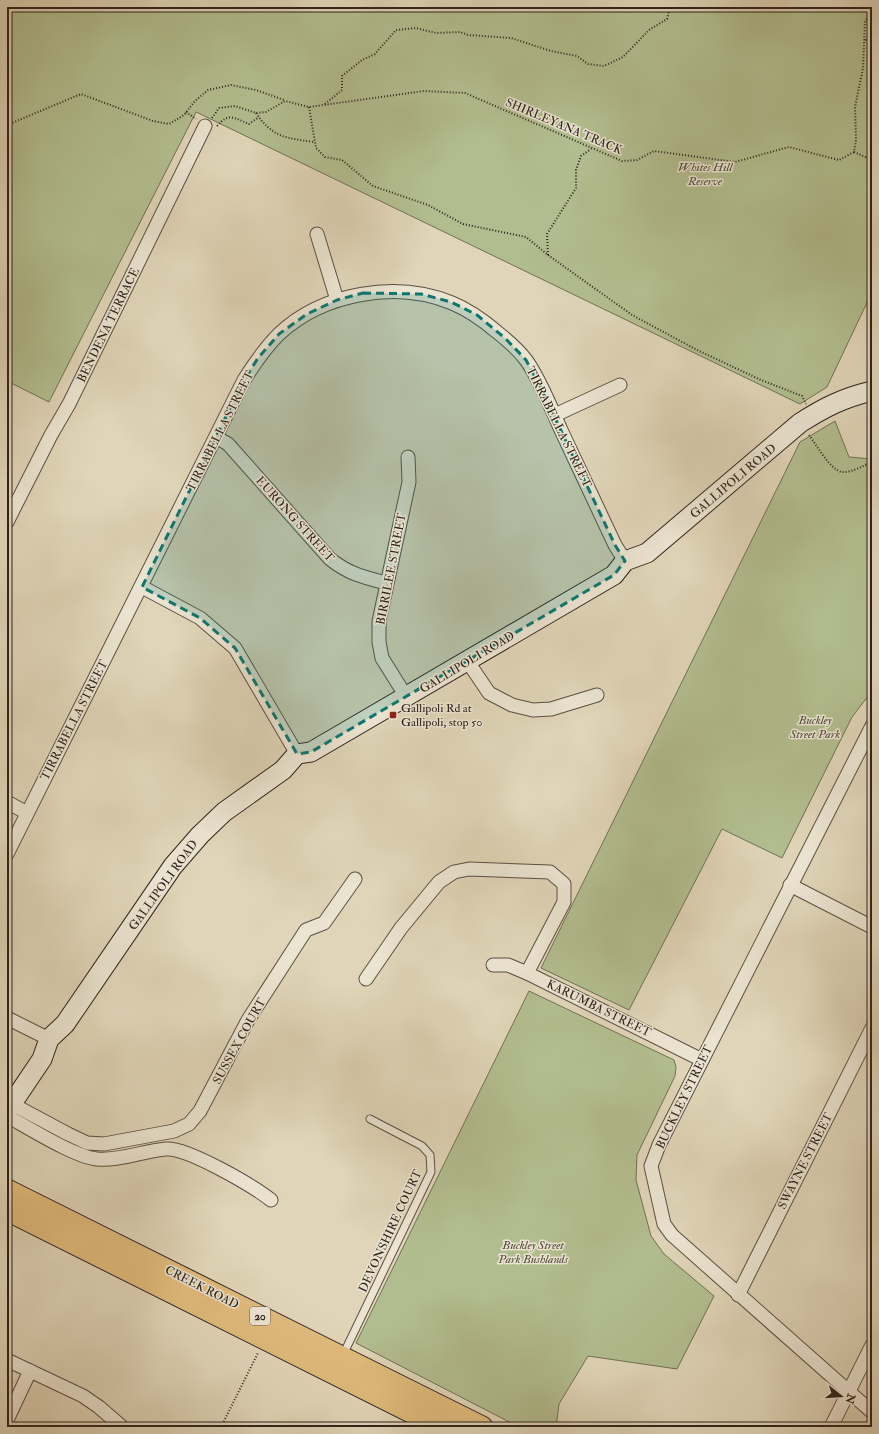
<svg xmlns="http://www.w3.org/2000/svg" width="879" height="1434" font-family="'IM FELL Double Pica',serif">
  <rect width="100%" height="100%" fill="#e0d5b8"/>
  <filter id="stains"><feTurbulence type="fractalNoise" baseFrequency=".005" numOctaves="4"/><feColorMatrix values="0 0 0 0 .2 0 0 0 0 .09 0 0 0 0 .02 0 0 0 .5 -.17"/></filter>
  <radialGradient id="worn" r=".72"><stop offset=".6" stop-color="#630" stop-opacity="0"/><stop offset="1" stop-color="#630" stop-opacity=".3"/></radialGradient>
  <g fill="#b2bd8f" stroke="#707056">
    <polygon points="7,7 872,7 872,292 827,387 800,404 196,112 49,402 7,381"/>
    <polygon points="835,421 849,457 872,459 872,691 852,717 782,858 722,829 629,1010 541,968 800,442"/>
    <polygon points="529,991 674,1060 676,1067 675,1076 637,1155 636,1180 651,1236 664,1254 714,1296 677,1369 588,1356 559,1404 556,1427 519,1427 356,1343"/>
  </g>
  <g fill="none" stroke-linecap="round" stroke-linejoin="round">
    <g stroke="#5b5044" stroke-width="9">
      <polyline id="lane" points="343,1355 431,1172 430,1155 422,1146 370,1119"/>
    </g>
    <g stroke="#5b5044" stroke-width="15">
      <g id="street">
        <polyline points="317,234 337,300"/>
        <polyline points="555,415 620,385"/>
        <path d="M216,437l12,7 102,115c19,15 33,18 56,24"/>
        <polyline points="7,522 51,435 69,404 205,126"/>
        <polyline points="142,587 200,618 235,648 297,754"/>
        <polyline points="468,662 489,693 512,705 533,710 551,709 597,695"/>
        <polyline points="407,698 382,658 379,642 379,621 409,482 408,457"/>
        <polyline points="872,726 659,1145 651,1166 664,1224 672,1235 872,1412"/>
        <polyline points="7,802 27,813"/>
        <path d="M7,854l237,-474c10,-16 21,-32 35,-46 44,-41 117,-54 173,-31 17,7 31,17 45,29 10,8 21,17 29,28 14,19 25,48 35,70 18,38 36,77 54,115l10,16"/>
        <polyline points="790,885 872,927"/>
        <polyline points="493,965 508,965 527,973 702,1060"/>
        <polyline points="366,979 401,928 439,882 454,872 469,869 550,872 564,884 564,902 527,973"/>
        <polyline points="7,1018 49,1039"/>
        <polyline points="12,1104 68,1134 87,1143 104,1144 174,1131 189,1124 200,1111 248,1020 306,930 324,923 355,879"/>
        <path d="M7,1116c22,12 68,41 90,43 23,2 46,-8 69,-10 21,-2 87,37 105,51"/>
        <polyline points="738,1295 872,1028"/>
        <polyline points="7,1360 83,1396 99,1407 122,1427"/>
        <polyline points="7,1420 30,1371"/>
        <polyline points="831,1427 872,1345"/>
      </g>
    </g>
    <g stroke="#2f231d" stroke-width="21">
      <path id="secondary" d="M7,1111l35,-52 7,-20 16,-15 108,-158 27,-31 24,-23 59,-42 14,-16 14,-2 303,-177 11,-14 22,-8 153,-130c25,-16 43,-25 72,-32"/>
    </g>
    <g stroke="#2f231d" stroke-width="23">
      <g id="primary">
        <polyline points="7,1190 482,1427"/>
        <polyline points="7,1210 441,1427"/>
      </g>
    </g>
    <g stroke="#2f231d" stroke-width="2" stroke-dasharray="1 2" stroke-linecap="butt">
      <polyline points="865,40 872,39"/>
      <polyline points="325,104 342,90 342,76 362,60 375,54 396,30 416,28 436,33 460,32 468,35 511,38 551,51 577,56 588,64 604,66 623,57 649,30 667,19 670,7"/>
      <polyline points="309,107 316,148 325,157 342,160 373,186 428,205 463,224 526,237 548,255 632,315 697,350 761,380 802,396 806,404"/>
      <polyline points="186,112 196,119"/>
      <path d="M256,113c17,25 30,25 58,29"/>
      <polyline points="212,118 219,108 235,106 256,113 266,112 285,101 309,107 424,91 465,93 622,161 637,160 654,151 735,162 789,147 839,160 854,152 856,140 855,107 863,68 865,21 872,12"/>
      <polyline points="7,125 81,94 153,121 169,124 184,115 195,101 208,90 231,85 256,90 284,100"/>
      <path d="M217,126c12,-14 17,-8 32,-2l10,-7"/>
      <polyline points="854,152 872,160"/>
      <polyline points="548,255 547,234 576,188 576,170 581,156 591,149"/>
      <path d="M809,435c7,9 21,35 33,37 10,1 22,-7 30,-10"/>
      <polyline points="221,1427 258,1353"/>
    </g>
    <use href="#lane" stroke="#ebe4d1" stroke-width="7"/>
    <use href="#street" stroke="#ebe4d1" stroke-width="13"/>
    <use href="#secondary" stroke="#ebe4d1" stroke-width="19"/>
    <use href="#primary" stroke="#e0ba7c" stroke-width="21"/>
  </g>
  <path fill="#0f766e" fill-opacity="0.2" stroke="#0f766e" stroke-width="3" stroke-dasharray="8 5" stroke-linejoin="round" d="M363,293l58,1 30,8 26,13 29,24 20,21 15,28 74,157 10,16 -11,14 -303,177 -14,2 -62,-106 -35,-30 -58,-31 102,-207 14,-22 21,-24 28,-20 30,-14z"/>
  <rect fill="#8f2418" stroke="#ebe4d1" stroke-width="1.5" x="389" y="711" width="8" height="8" rx="2"/>
  <g text-anchor="middle" stroke-width="3" stroke-linejoin="round" paint-order="stroke">
    <rect fill="#ebe4d1" stroke="#675d53" stroke-width="1" x="250" y="1307" width="20" height="18" rx="3"/>
    <g font-size="11" font-weight="bold" fill="#2f231d">
      <text x="260" y="1320">20</text>
    </g>
    <g font-size="12" fill="#2f231d" stroke="#ebe4d1">
      <text transform="translate(564 126) rotate(23)" y="4">SHIRLEYANA TRACK</text>
      <text transform="translate(108 325) rotate(-64)" y="4">BENDENA TERRACE</text>
      <text transform="translate(559 427) rotate(64)" y="4">TIRRABELLA STREET</text>
      <text transform="translate(220 431) rotate(-63)" y="4">TIRRABELLA STREET</text>
      <text transform="translate(733 481) rotate(-40)" y="4">GALLIPOLI ROAD</text>
      <text transform="translate(295 519) rotate(48)" y="4">EURONG STREET</text>
      <text transform="translate(391 569) rotate(-79)" y="4">BIRRILEE STREET</text>
      <text transform="translate(467 662) rotate(-31)" y="4">GALLIPOLI ROAD</text>
      <text transform="translate(74 720) rotate(-63)" y="4">TIRRABELLA STREET</text>
      <text transform="translate(163 885) rotate(-54)" y="4">GALLIPOLI ROAD</text>
      <text transform="translate(599 1008) rotate(26)" y="4">KARUMBA STREET</text>
      <text transform="translate(239 1041) rotate(-61)" y="4">SUSSEX COURT</text>
      <text transform="translate(684 1097) rotate(-64)" y="4">BUCKLEY STREET</text>
      <text transform="translate(805 1161) rotate(-63)" y="4">SWAYNE STREET</text>
      <text transform="translate(390 1231) rotate(-65)" y="4">DEVONSHIRE COURT</text>
      <text transform="translate(202 1287) rotate(27)" y="4">CREEK ROAD</text>
    </g>
    <g font-size="12" font-style="italic" fill="#504a3a" stroke="#ebe4d1">
      <text x="705" y="171">Whites Hill<tspan x="705" dy="14">Reserve</tspan></text>
      <text x="815" y="724">Buckley<tspan x="815" dy="14">Street Park</tspan></text>
      <text x="533" y="1249">Buckley Street<tspan x="533" dy="14">Park Bushlands</tspan></text>
    </g>
    <g font-size="12" fill="#2f231d" stroke="#ebe4d1" text-anchor="start">
      <text x="401" y="712">Gallipoli Rd at<tspan x="401" dy="14">Gallipoli, stop 50</tspan></text>
    </g>
  </g>
  <rect width="879" height="1434" fill="none" stroke="#e0d5b8" stroke-width="24"/>
  <rect x="8" y="8" width="863" height="1418" fill="none" stroke="#2f231d" stroke-width="2"/>
  <rect x="12" y="12" width="855" height="1410" fill="none" stroke="#2f231d"/>
  <g transform="translate(841 1396) rotate(107)" stroke="#ebe4d1" stroke-width="3" paint-order="stroke">
  <path d="M0-3L7 15L0 10L-7 15Z" fill="#2f231d"/>
  <text y="-6" font-size="11" font-weight="bold" text-anchor="middle" fill="#2f231d">N</text>
  </g>
  <rect width="100%" height="100%" filter="url(#stains)"/>
  <rect width="100%" height="100%" fill="url(#worn)"/>
</svg>
